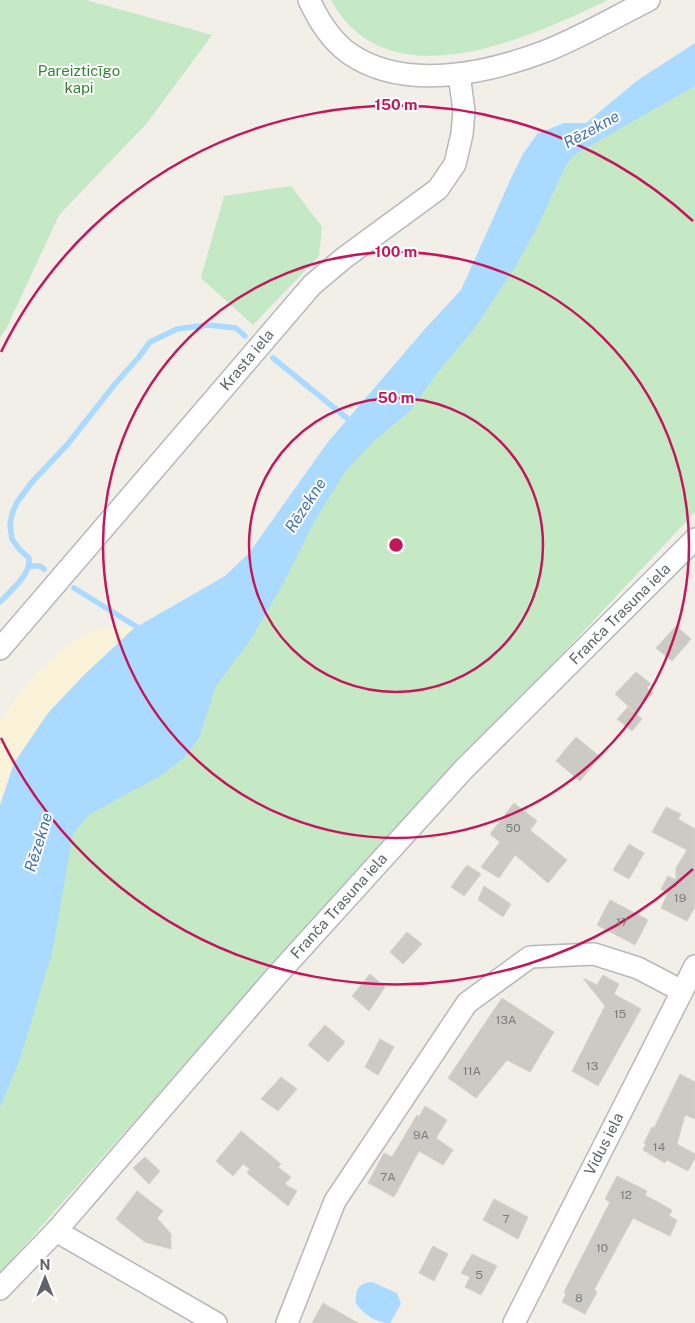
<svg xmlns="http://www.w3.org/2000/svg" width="695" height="1323" font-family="'Public Sans',sans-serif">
  <rect width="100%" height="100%" fill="#f1efe8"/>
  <g fill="#c5e8c5">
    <polygon points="0,0 86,0 212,35 147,123 59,215 6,329 0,337"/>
    <path d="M331,0h277c-80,38 -220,104 -277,0z"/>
    <polygon points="695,58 695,512 295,940 0,1273 0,1001 37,834 433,351 555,149"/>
    <polygon points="291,186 322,227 319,256 253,325 201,278 224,196"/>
  </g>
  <polygon fill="#fbf3d9" points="119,627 133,629 84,675 48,713 14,763 0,805 0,720 19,694 41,669 68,645 86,634 104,628"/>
  <g fill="#aadaff">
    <polygon points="695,43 695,86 574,155 566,165 538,226 512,272 474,329 438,372 410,411 374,441 345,472 314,522 283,584 251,639 216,686 199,738 185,757 159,777 130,792 89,815 73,834 52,953 20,1059 0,1107 0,805 14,763 48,713 84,675 133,629 225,576 249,553 328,442 424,330 461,290 513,174 523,154 537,134 564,123 586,123 638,80"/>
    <path d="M372,1282l25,11 4,11 -11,19c-14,0 -25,-8 -34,-19 -1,-14 2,-21 16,-22z"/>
  </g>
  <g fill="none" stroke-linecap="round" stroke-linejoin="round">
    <g stroke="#aadaff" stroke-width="5.5">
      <polyline points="273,358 348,419 351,424"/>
      <polyline points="30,566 40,566 44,569"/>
      <polyline points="74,588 137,627 141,633"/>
      <path d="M0,602c11,-12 31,-27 29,-44l-10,-9 -7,-10 -2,-14 2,-11 5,-12 16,-21 34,-36 48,-61 24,-27 11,-15 27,-13 31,-4 28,3 9,8"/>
    </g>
  </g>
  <g fill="#cccac5" stroke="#d6d1c6">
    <polygon points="676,626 691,639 672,661 656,648"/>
    <polygon points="636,672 651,684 647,688 653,693 635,712 615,694"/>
    <polygon points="628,707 642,719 632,731 617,719"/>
    <polygon points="576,737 600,757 580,781 556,761"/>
    <polygon points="514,803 537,821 530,830 567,860 548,883 515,855 499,878 481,867 500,842 490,834"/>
    <polygon points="666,807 681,814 678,819 695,829 695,907 687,921 661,908 668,893 661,889 668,876 676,880 676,868 687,850 652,832"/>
    <polygon points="629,844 644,853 629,879 613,870"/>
    <polygon points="467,865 481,874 464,896 451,887"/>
    <polygon points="484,886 511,904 503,917 478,900"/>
    <polygon points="610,900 648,920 635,945 597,925"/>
    <polygon points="407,932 422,944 403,964 390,952"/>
    <polygon points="370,974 385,987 369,1011 352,996"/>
    <polygon points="603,975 619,984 614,994 641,1009 598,1086 572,1071 605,1006 583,978 597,985"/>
    <polygon points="502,998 554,1032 530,1072 507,1060 476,1098 448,1078"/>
    <polygon points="325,1025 345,1042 328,1062 308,1045"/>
    <polygon points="380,1039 394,1047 378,1075 365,1067"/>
    <polygon points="680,1074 695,1082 695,1119 685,1115 677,1144 695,1154 695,1158 688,1171 667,1160 665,1163 643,1150 646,1144 644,1143 652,1127 654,1128"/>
    <polygon points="281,1077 297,1089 278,1111 261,1099"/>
    <polygon points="425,1106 447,1120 436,1138 453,1150 443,1165 419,1151 394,1197 368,1183 384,1153 392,1157 417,1115 419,1117"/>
    <polygon points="241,1131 281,1164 278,1167 291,1177 285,1184 297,1191 288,1206 247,1173 250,1169 243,1164 233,1176 216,1161"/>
    <polygon points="145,1157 160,1171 149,1184 133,1168"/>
    <polygon points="617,1176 647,1191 645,1195 672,1210 669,1216 677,1220 670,1236 633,1218 594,1290 597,1292 585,1314 562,1302 566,1294 564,1292 610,1202 605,1199"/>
    <polygon points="137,1191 163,1211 157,1218 171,1234 171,1249 145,1242 116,1219"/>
    <polygon points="494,1199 528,1217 518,1239 483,1220"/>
    <polygon points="433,1246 448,1254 434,1281 419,1273"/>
    <polygon points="472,1254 497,1266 481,1295 465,1287 470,1277 461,1273"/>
    <polygon points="323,1303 358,1323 312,1323"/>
  </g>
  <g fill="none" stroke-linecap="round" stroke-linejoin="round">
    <g stroke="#b5b8bc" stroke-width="24">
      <g id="street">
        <path d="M309,0c10,21 22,41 41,54 56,38 138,19 196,-3 35,-14 69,-34 103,-51"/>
        <polyline points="0,649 312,285 344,258 438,189 455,164 462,134 464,111 459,74"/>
        <polyline points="56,1231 216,1323"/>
        <polyline points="0,1289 56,1231 278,974 464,769 695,539"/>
        <polyline points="287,1323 335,1201 467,1003 530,957 594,954 638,968 682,991"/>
        <polyline points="514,1323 695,966"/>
      </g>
    </g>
    <use href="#street" stroke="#fff" stroke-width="21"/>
  </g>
  <g fill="none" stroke="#c2185b" stroke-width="2.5">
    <circle cx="396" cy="545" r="147"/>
    <circle cx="396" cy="545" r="293"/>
    <path d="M693 869A440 440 0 0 1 1 738M1 352A440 440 0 0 1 693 221"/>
  </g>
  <g text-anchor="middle" stroke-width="4" stroke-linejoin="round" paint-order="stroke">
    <g font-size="12" fill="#7a7d7f">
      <text x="513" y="832">50</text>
      <text x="680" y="902">19</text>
      <text x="622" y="926">17</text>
      <text x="620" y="1018">15</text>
      <text x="506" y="1024">13A</text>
      <text x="592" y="1070">13</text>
      <text x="472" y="1075">11A</text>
      <text x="421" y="1139">9A</text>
      <text x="659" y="1151">14</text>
      <text x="388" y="1181">7A</text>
      <text x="626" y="1199">12</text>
      <text x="506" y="1223">7</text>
      <text x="602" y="1252">10</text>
      <text x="479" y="1279">5</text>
      <text x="579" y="1302">8</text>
    </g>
    <g font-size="15" fill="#348238" stroke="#fff">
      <text x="79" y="76">Pareizticīgo<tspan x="79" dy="17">kapi</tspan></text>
    </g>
    <g font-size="15" fill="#5f6368" stroke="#fff">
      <text transform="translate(247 360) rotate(-50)" y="5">Krasta iela</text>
      <text transform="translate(620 614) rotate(-45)" y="5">Franča Trasuna iela</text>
      <text transform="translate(339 906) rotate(-48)" y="5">Franča Trasuna iela</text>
      <text transform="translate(604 1144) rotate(-63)" y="5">Vidus iela</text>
    </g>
    <g font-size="16" font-style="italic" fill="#4174aa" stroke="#fff">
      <text transform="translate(591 129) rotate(-29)" y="6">Rēzekne</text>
      <text transform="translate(305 505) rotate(-57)" y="6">Rēzekne</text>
      <text transform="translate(38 842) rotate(-73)" y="6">Rēzekne</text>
    </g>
  </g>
  <circle cx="396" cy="545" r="8" fill="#c2185b" stroke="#fff" stroke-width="2.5"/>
  <g font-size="15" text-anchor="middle" font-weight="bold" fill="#c2185b" stroke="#fff" stroke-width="4" stroke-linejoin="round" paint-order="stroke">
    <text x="396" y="110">150 m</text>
    <text x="396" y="257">100 m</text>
    <text x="396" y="403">50 m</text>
  </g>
  <g transform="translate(45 1278)" stroke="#ffffff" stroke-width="4" paint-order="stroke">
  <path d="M0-4L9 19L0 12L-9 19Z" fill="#5f6368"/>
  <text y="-8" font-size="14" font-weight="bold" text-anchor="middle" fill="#5f6368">N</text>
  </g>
</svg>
